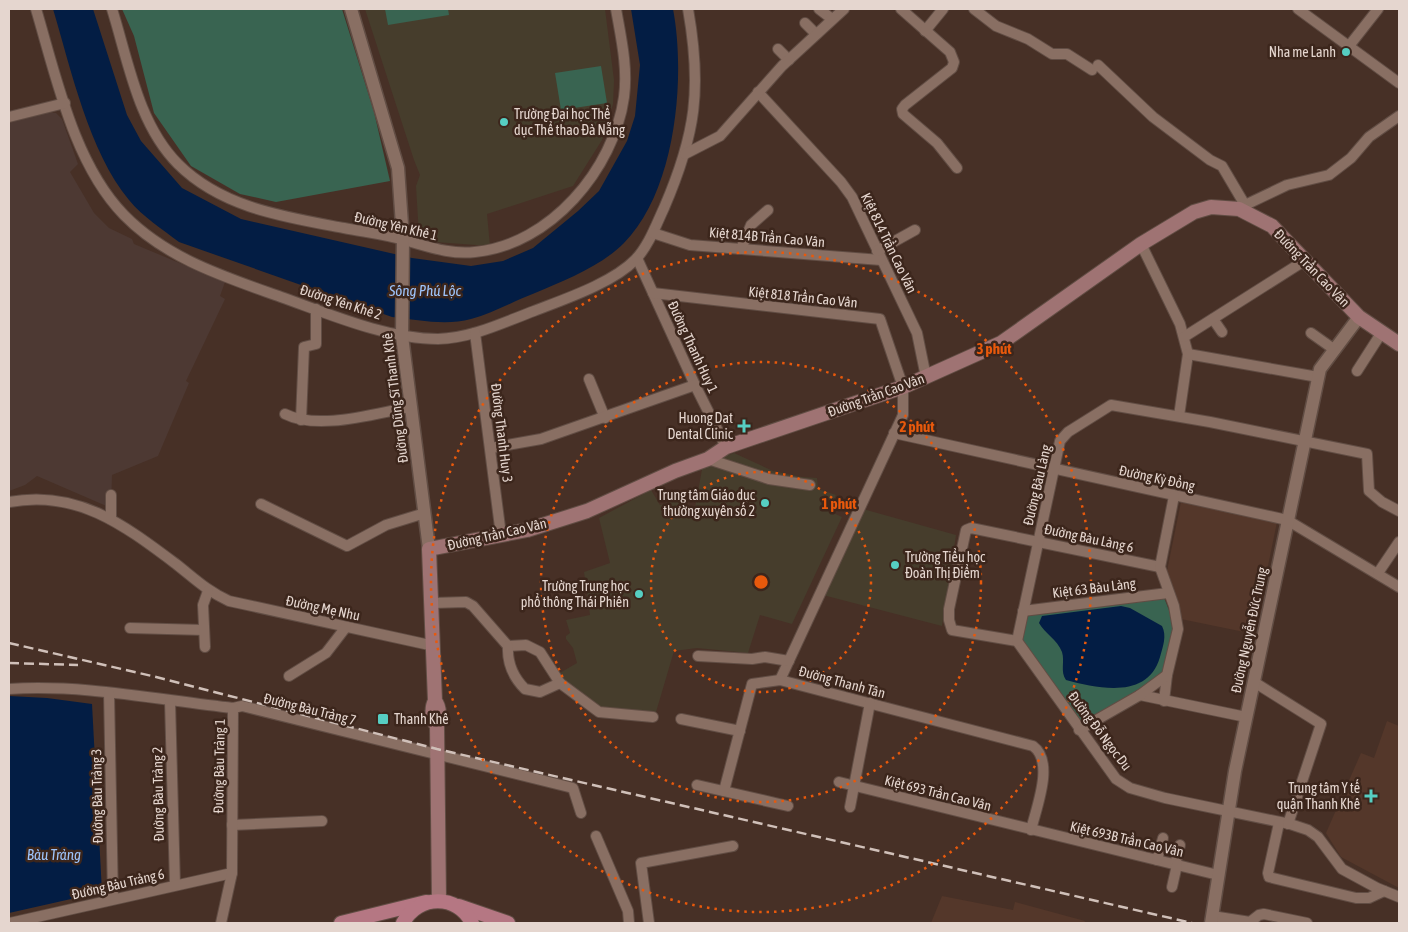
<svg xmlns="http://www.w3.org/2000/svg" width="1408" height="932" font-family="'Asap Condensed',sans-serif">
  <rect width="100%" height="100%" fill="#473026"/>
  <g fill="#54372a">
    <polygon points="1181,502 1277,522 1254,634 1181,619 1167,571"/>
    <polygon points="1387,721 1399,726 1399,888 1341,857 1326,833 1361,753 1374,758"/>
    <polygon points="942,896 1013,910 1015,902 1085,921 1084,923 931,923"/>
  </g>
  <polygon fill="#4d3933" points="50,112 56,113 62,119 78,164 70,172 94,213 109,228 132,239 134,244 225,282 220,296 225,299 186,381 189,383 158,456 112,475 111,508 37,476 25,485 9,491 9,123"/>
  <g fill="#463d2c">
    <polygon points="365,9 605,9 614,80 613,104 602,140 573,186 487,214 490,246 435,242 419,236 416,186 420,175 414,160"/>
    <polygon points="734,453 773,471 802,477 817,478 818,489 836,495 829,511 842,517 792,624 760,615 748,653 697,648 674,651 656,712 598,707 558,674 577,663 573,648 566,639 566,636 570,633 566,620 590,615 584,572 610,563 599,518 651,490 660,505 684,498 683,511 694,513 703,464"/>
    <polygon points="863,509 956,535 942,626 823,595"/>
  </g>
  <g fill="#396451">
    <polygon points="122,9 342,9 374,112 390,181 276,202 240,194 191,166 154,113 134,36"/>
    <polygon points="385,9 448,9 449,15 388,25"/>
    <polygon points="601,66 607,103 561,110 555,73"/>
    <polygon points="1163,595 1174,623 1169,666 1163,675 1086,724 1081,722 1020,641 1027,611"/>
  </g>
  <g fill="#031d44">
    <path d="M53,9h40l34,106 14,26 41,47 59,31 171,39 59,8 32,-5 30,-13 45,-37 21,-20 28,-50 8,-25 5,-51 -9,-56h42c13,68 3,182 -49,234 -24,24 -59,37 -89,50 -21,8 -42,20 -64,26 -25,7 -53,1 -79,-2l-213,-75c-17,-13 -36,-25 -50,-42 -40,-48 -58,-131 -76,-191z"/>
    <path d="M1121,606l9,2 32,18c5,10 1,20 -2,31 -12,42 -60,32 -94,23 -6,-8 -1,-19 -4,-28 -5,-13 -17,-18 -23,-29l3,-7z"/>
    <polygon points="9,696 47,698 92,704 102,892 9,913"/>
  </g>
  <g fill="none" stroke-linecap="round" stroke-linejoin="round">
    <g stroke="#614d44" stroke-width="12">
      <g id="minor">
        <path d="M36,9c20,67 38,155 88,206 43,44 101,62 157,82 48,17 106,42 157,42 34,-1 64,-16 96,-28 31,-12 79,-28 102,-52 13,-14 20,-34 28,-51 32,-74 38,-120 24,-199"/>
        <path d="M112,9c16,51 26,115 66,155 44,44 107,53 166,64 20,4 40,6 60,12 23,6 46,15 71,12 75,-7 139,-83 149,-155 4,-30 -3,-59 -8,-88"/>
        <polyline points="819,9 832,19"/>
        <polyline points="901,9 950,52 954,62 952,68 905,105 902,109 903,114 937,143 957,168"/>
        <polyline points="974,9 996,26 1028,39 1052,54 1067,54 1092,70"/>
        <polyline points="1298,9 1399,83"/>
        <polyline points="805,23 816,34"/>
        <polyline points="925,31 943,9"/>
        <polyline points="1349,46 1378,9"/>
        <polyline points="778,49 789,60"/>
        <polyline points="1098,65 1153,117 1210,160 1222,166 1245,205"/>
        <polyline points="758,92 841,182 852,197 917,333 926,377"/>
        <polyline points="9,117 65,103"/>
        <polyline points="685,154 720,136 782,66 844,9"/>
        <polyline points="1241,207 1287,185 1329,175 1351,158 1369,137 1399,116"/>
        <polyline points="653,233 690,245 881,260"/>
        <polyline points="1141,244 1180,324 1188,354 1179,416"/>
        <polyline points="741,249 751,225 768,210"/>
        <polyline points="877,251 915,230"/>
        <polyline points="637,258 695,385 726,447"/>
        <polyline points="653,293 880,319 903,387 903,415 780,680"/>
        <polyline points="1213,319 1222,332"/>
        <polyline points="475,333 501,535"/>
        <polyline points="1311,333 1335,350"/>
        <polyline points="1184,337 1304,261"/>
        <polyline points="1188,354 1318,377"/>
        <polyline points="1357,371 1382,332"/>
        <polyline points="589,379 605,418"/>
        <path d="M285,414c34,17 90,-1 126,-7"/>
        <polyline points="301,420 304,347 316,344 316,309"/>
        <polyline points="894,433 1287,520 1399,587"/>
        <polyline points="491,448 541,439 695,385"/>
        <polyline points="708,459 769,479 810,485"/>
        <path d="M9,502c68,-13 115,23 167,62 19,15 31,27 53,37l205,45"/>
        <polyline points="261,504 347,546 386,525 425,513"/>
        <polyline points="111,519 111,495"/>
        <polyline points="1160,567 971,528 966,530 949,609 949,620 952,630 1017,641 1116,779 1130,788 1165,798 1290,824 1308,830 1318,837 1342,869 1377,888 1399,897"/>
        <polyline points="1378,573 1399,542"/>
        <polyline points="432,603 466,602 473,606 508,646 526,645 540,652 560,683 599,712 653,717"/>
        <polyline points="1023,611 1168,593"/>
        <polyline points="130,628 204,630"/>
        <polyline points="1017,641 1060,441 1068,432 1111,405 1210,422 1367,454 1369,491 1382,502 1399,511"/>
        <path d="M508,646c-1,17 5,31 17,43l15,3 20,-9"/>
        <polyline points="205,647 203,605 208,591"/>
        <polyline points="698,656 752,659 765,657 789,661"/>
        <polyline points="289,676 326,653 346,627"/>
        <polyline points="1254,682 1321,724 1288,824"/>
        <path d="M9,689c74,-5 150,11 224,19l9,-2 331,82 8,25"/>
        <polyline points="109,693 113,899"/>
        <polyline points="1140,695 1246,717"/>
        <polyline points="170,701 175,885"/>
        <polyline points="1164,701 1167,675"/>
        <polyline points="681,719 740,731"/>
        <polyline points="1079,730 1140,695 1167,675 1178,629 1174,606 1160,567 1174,496"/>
        <polyline points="839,782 1218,875"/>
        <polyline points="697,785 788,806"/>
        <path d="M724,791l28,-107 28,-4 253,66c22,16 3,62 -2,84"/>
        <polyline points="850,807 870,703"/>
        <polyline points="1279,823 1268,873 1269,877 1356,898 1369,898 1384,891"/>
        <polyline points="232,825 322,821"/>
        <polyline points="596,836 628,911 629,923"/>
        <polyline points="1157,860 1163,838"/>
        <polyline points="1175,865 1180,845"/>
        <polyline points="1172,887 1177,865"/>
        <polyline points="1212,916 1250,922 1259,915 1264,914 1307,923"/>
        <polyline points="10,923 232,873"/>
        <polyline points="221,923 232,873 233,708"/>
        <polyline points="649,923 641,863 733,846"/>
      </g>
    </g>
    <g stroke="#614d44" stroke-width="15">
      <g id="tertiary">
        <polyline points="351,9 398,168 403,239 402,336 429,549"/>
        <polyline points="1211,923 1235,771 1320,369 1359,317"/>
      </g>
    </g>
    <g stroke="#614d44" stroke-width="16">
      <g id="secondary">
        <path d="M435,701c5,6 5,18 2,25 -5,-6 -6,-18 -2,-25l-6,-152 98,-19 60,-19 88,-40 33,-12 18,-12 177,-60 98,-44 140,-99 53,-32 17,-5 28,2 33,17 87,91 40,27"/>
        <polyline points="437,726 439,900"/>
      </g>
    </g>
    <g stroke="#614d44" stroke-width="16">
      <g id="primary">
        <polyline points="459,906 508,923"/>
        <polyline points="341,923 426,902"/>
        <path d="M403,923c15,-29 55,-29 69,0"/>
      </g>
    </g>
    <use href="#minor" stroke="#896f63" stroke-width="10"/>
    <use href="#tertiary" stroke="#896f63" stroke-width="12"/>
    <use href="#secondary" stroke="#9f7373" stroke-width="14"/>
    <use href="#primary" stroke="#b57783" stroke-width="14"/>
    <g stroke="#d0c0b9" stroke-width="2.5" stroke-dasharray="10 5" stroke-linecap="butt">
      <polyline points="9,643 152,676 437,749 1192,923"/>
      <polyline points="9,663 78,665"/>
    </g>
  </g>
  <g fill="none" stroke="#e8590c" stroke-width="2.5" stroke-dasharray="2.5 5">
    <circle cx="761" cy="582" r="110"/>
    <circle cx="761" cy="582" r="220"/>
    <circle cx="761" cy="582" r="330"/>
  </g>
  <g fill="#56cec2" stroke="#3c261c" stroke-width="2">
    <circle cx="1346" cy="52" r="5"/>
    <circle cx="504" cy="122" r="5"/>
    <path d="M741.5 418.5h5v5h5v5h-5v5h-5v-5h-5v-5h5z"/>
    <circle cx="765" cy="503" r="5"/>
    <circle cx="895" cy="565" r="5"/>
    <circle cx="639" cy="594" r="5"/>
    <rect x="377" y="713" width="12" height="12" rx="2.5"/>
    <path d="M1368.5 788.5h5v5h5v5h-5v5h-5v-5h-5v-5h5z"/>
  </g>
  <g text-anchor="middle" stroke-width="5" stroke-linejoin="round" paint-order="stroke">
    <g font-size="14" fill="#e5d6cf" stroke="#3c261c" text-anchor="end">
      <text x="1336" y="57">Nha me Lanh</text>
      <text x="514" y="119" text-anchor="start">Trường Đại học Thể<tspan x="514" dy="16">dục Thể thao Đà Nẵng</tspan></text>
      <text x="733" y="423">Huong Dat<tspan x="733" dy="16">Dental Clinic</tspan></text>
      <text x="755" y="500">Trung tâm Giáo dục<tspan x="755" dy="16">thường xuyên số 2</tspan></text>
      <text x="905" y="562" text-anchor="start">Trường Tiểu học<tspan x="905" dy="16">Đoàn Thị Điểm</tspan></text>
      <text x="629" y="591">Trường Trung học<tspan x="629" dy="16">phổ thông Thái Phiên</tspan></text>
      <text x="394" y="724" text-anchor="start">Thanh Khê</text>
      <text x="1360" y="793">Trung tâm Y tế<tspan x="1360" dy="16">quận Thanh Khê</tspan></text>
    </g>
    <g font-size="14" fill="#e5d6cf" stroke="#3c261c">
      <text transform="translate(396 226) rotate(13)" y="5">Đường Yên Khê 1</text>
      <text transform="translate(767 237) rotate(5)" y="5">Kiệt 814B Trần Cao Vân</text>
      <text transform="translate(889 243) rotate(64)" y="5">Kiệt 814 Trần Cao Vân</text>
      <text transform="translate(1312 268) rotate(46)" y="5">Đường Trần Cao Vân</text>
      <text transform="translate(803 297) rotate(6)" y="5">Kiệt 818 Trần Cao Vân</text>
      <text transform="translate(341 302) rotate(18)" y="5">Đường Yên Khê 2</text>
      <text transform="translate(693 347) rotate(65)" y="5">Đường Thanh Huy 1</text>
      <text transform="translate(876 395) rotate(-20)" y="5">Đường Trần Cao Vân</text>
      <text transform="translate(395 398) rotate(-97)" y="5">Đường Dũng Sĩ Thanh Khê</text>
      <text transform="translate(502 433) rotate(83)" y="5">Đường Thanh Huy 3</text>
      <text transform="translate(1157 478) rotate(12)" y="5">Đường Kỳ Đồng</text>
      <text transform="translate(1037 485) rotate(-77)" y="5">Đường Bàu Làng</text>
      <text transform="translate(497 534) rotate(-13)" y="5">Đường Trần Cao Vân</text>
      <text transform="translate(1089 538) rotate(12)" y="5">Đường Bàu Làng 6</text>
      <text transform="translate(1094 588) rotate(-7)" y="5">Kiệt 63 Bàu Làng</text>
      <text transform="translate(323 608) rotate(12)" y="5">Đường Mẹ Nhu</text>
      <text transform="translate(1249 630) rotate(-78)" y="5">Đường Nguyễn Đức Trung</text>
      <text transform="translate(842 682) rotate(15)" y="5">Đường Thanh Tân</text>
      <text transform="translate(310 709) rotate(14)" y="5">Đường Bàu Trảng 7</text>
      <text transform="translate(1100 731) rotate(53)" y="5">Đường Đỗ Ngọc Du</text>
      <text transform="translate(219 766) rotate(-89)" y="5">Đường Bàu Trảng 1</text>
      <text transform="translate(938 793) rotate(14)" y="5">Kiệt 693 Trần Cao Vân</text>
      <text transform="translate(158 794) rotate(-91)" y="5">Đường Bàu Trảng 2</text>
      <text transform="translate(97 796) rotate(-91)" y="5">Đường Bàu Trảng 3</text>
      <text transform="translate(1127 839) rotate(13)" y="5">Kiệt 693B Trần Cao Vân</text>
      <text transform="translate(118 884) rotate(-13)" y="5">Đường Bàu Trảng 6</text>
    </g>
    <g font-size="15" font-style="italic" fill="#9ec4fb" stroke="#3c261c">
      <text x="425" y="296">Sông Phú Lộc</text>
      <text x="54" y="860">Bàu Trảng</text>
    </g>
  </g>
  <circle cx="761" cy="582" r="8" fill="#e8590c" stroke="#3c261c" stroke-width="2.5"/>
  <g font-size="15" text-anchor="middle" font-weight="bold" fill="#e8590c" stroke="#3c261c" stroke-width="5" stroke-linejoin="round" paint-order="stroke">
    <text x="994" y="354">3 phút</text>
    <text x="917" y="432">2 phút</text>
    <text x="839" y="509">1 phút</text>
  </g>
  <rect width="1408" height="932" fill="none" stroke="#e5d6cf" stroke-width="20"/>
</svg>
